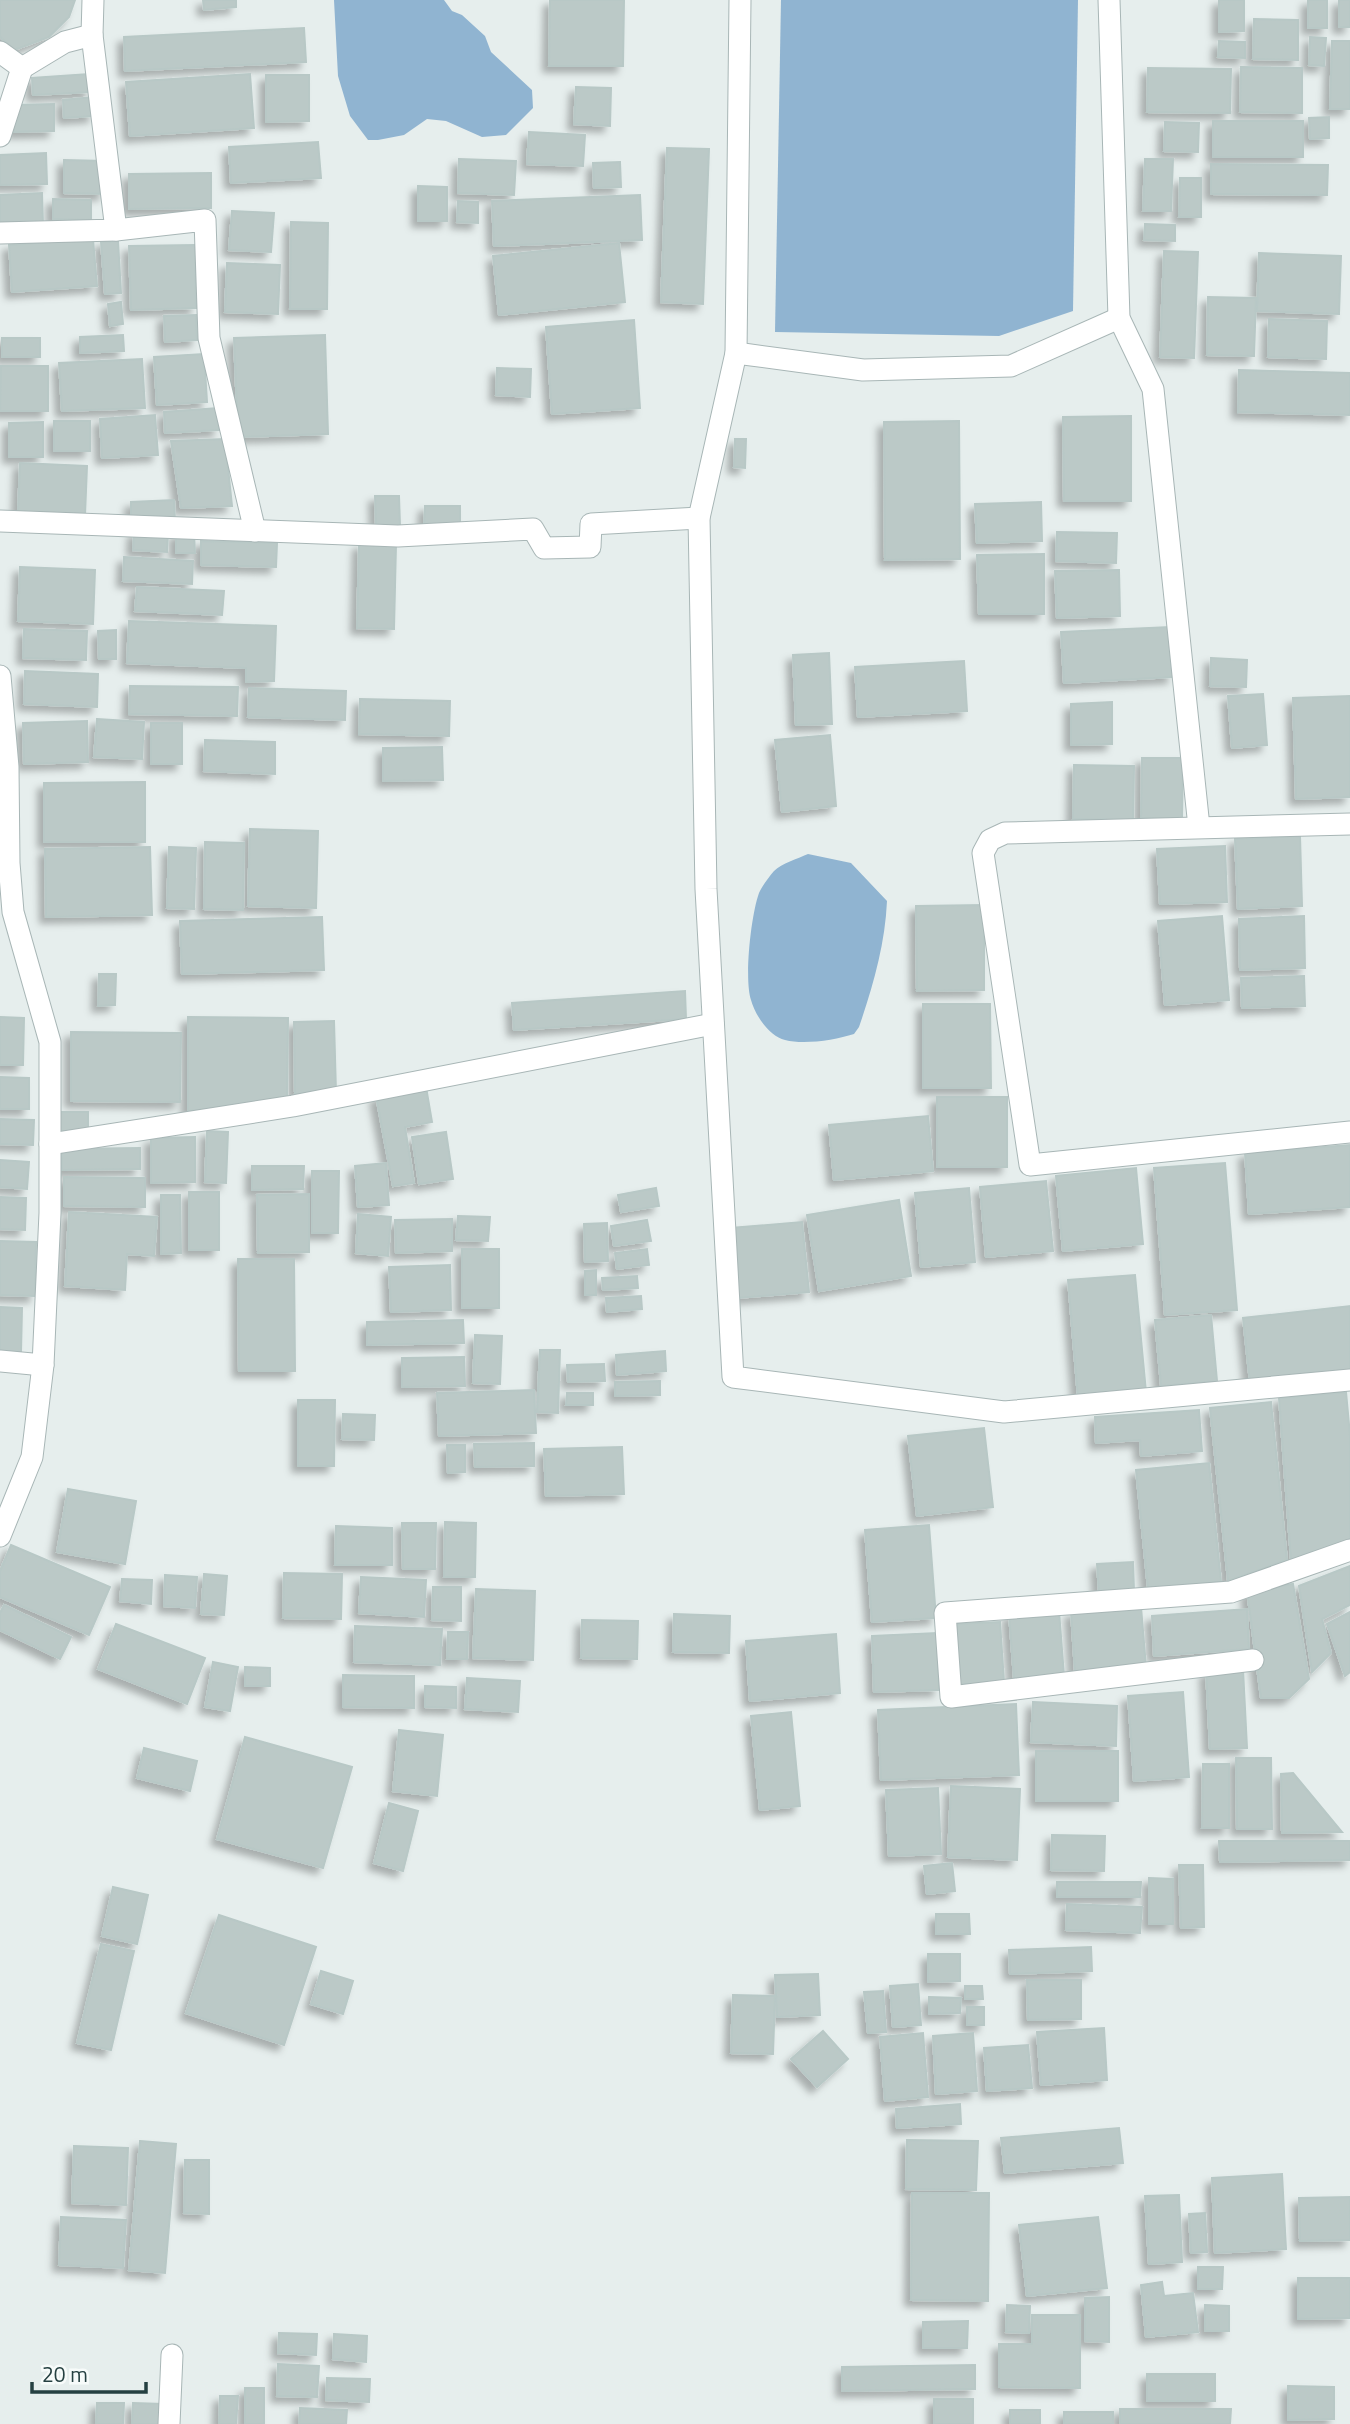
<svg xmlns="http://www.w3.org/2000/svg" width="1350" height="2424" font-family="'Titillium Web',sans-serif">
  <defs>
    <filter id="shadow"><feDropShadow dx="-6" dy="6" stdDeviation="3.5" flood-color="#0004"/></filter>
  </defs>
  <rect width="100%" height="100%" fill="#e6eeed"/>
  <g fill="#90b4d1">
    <polygon points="334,0 444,0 452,11 462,15 485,36 491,52 532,90 533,108 506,135 482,137 446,121 427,119 404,135 378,140 368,140 350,116 338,76"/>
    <polygon points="781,0 1078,0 1073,311 999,336 775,332"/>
    <path d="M808,854l43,9 36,38c-2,44 -14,85 -28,126l-5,7c-19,6 -50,11 -69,6 -16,-4 -30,-25 -34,-40 -7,-21 0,-85 8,-107 3,-7 10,-16 15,-22 8,-8 23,-12 34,-17z"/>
  </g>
  <g fill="#bbc9c7" stroke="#b8c8c6" stroke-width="2" filter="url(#shadow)">
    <polygon points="0,0 75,0 69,17 49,37 14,50 0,37"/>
    <polygon points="203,0 236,0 236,7 204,10"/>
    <polygon points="550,0 624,0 623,66 549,66"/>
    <polygon points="1219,0 1244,0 1244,31 1219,32"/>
    <rect x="1308" y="0" width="19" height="28"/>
    <rect x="1339" y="0" width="11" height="27"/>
    <polygon points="1254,19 1298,20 1298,60 1253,59"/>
    <polygon points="304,28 306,62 125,71 124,37"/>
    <polygon points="1310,37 1326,38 1324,66 1309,65"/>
    <polygon points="1219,41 1245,42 1245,58 1218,57"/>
    <polygon points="1332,41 1350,41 1350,109 1330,109"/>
    <polygon points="1241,67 1302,68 1302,113 1240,112"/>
    <polygon points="1148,68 1231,69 1230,113 1147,112"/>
    <polygon points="89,74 91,92 33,95 32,78"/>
    <polygon points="250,74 254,128 130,136 126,82"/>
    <polygon points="266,75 309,75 309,121 266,122"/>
    <polygon points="576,87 611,88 610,126 574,124"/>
    <polygon points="93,97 94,116 64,118 63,100"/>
    <polygon points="54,104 54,131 14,132 13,105"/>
    <polygon points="1329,117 1329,138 1310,139 1309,118"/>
    <rect x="1213" y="121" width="90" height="36"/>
    <polygon points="1165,122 1199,123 1198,152 1164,151"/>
    <polygon points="529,132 585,135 583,166 527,164"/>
    <polygon points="318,142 321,178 231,183 229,147"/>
    <polygon points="667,148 709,149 703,304 661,302"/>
    <polygon points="46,153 47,184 0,185 0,155"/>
    <polygon points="459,159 516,161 514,195 458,193"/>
    <polygon points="1145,159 1173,159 1171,211 1143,211"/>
    <polygon points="64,160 105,161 104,194 64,193"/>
    <polygon points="620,162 621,187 594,188 593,163"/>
    <polygon points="1211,164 1328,165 1327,195 1211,194"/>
    <polygon points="211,173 211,208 129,209 129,174"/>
    <polygon points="1180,178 1201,178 1201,217 1179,217"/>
    <polygon points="418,186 447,187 447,221 418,221"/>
    <polygon points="42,193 43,225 0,226 0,195"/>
    <polygon points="640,195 642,240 494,246 492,201"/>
    <polygon points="53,199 91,200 91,220 53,219"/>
    <polygon points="458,201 478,202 478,223 457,222"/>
    <polygon points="232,211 274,213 271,252 229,250"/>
    <polygon points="291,222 328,223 327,309 290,309"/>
    <polygon points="1145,224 1175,225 1175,241 1144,240"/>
    <polygon points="93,239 97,286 12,292 9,245"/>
    <polygon points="118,241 121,293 105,294 101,242"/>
    <polygon points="619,243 625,302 499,315 493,256"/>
    <polygon points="195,245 196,308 131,310 129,246"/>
    <polygon points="1164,251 1198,252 1194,358 1160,357"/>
    <polygon points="1259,253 1341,256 1339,314 1257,311"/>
    <polygon points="227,263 280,265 278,314 225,312"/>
    <polygon points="1208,297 1256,298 1254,356 1207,355"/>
    <polygon points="121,302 123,324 110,326 108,304"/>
    <polygon points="196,315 197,340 165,342 164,316"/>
    <polygon points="1269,319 1327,321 1326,359 1268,357"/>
    <polygon points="634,320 640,408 552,414 546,327"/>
    <polygon points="123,335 124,351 80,353 80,337"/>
    <polygon points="325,335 328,434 238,437 234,338"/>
    <rect x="2" y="338" width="38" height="19"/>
    <polygon points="204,354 207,402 157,405 154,357"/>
    <polygon points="142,359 145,408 62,411 59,363"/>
    <polygon points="1,366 48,366 48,411 0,411"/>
    <polygon points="497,368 531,369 530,397 496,395"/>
    <polygon points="1239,370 1350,373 1350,415 1238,412"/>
    <polygon points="218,408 219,430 165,433 164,412"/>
    <polygon points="155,415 158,455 102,458 100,419"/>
    <polygon points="1131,416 1131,501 1064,501 1063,417"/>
    <rect x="54" y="421" width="36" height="30"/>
    <polygon points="959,421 960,559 885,560 884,422"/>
    <polygon points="43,422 43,457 9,457 9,423"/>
    <polygon points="225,439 232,506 181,508 171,441"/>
    <polygon points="735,439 746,439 745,468 734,467"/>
    <polygon points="20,463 87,466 85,515 18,512"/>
    <polygon points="375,496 399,496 400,526 376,527"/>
    <polygon points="174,500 175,521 131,522 131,502"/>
    <polygon points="1041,502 1042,541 977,543 975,504"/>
    <polygon points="425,506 460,506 460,526 424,526"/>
    <polygon points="134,531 168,533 167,552 133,550"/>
    <polygon points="1057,532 1117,533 1116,563 1056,561"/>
    <polygon points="176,533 194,533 195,553 176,553"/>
    <polygon points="201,541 277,543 276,567 201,565"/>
    <polygon points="359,544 396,544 394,629 357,628"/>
    <polygon points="1044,554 1044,614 979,614 977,555"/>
    <polygon points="124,557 193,561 192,584 123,581"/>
    <polygon points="20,567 95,570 93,624 18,621"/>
    <polygon points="1119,570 1120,616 1057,618 1055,571"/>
    <polygon points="137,587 224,591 222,615 135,611"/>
    <polygon points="129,621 276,626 274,681 246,682 246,668 127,663"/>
    <polygon points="1170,627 1173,677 1064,683 1061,632"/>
    <polygon points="24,629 87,631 86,660 23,658"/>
    <polygon points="116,630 116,659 99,659 98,631"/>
    <polygon points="829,653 832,724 796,725 793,655"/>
    <polygon points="1211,658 1247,660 1246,687 1210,686"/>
    <polygon points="964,661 967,711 858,717 855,667"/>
    <polygon points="25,671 98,674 97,707 24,704"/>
    <polygon points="130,686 238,687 237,716 129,714"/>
    <polygon points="249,688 346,691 345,720 248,717"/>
    <polygon points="1263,694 1267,745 1232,748 1228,696"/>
    <polygon points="1350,696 1350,797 1296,799 1293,698"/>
    <polygon points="360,699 450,701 449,736 359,734"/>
    <polygon points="1112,702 1112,744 1071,745 1071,704"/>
    <polygon points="97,719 144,722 142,759 94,757"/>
    <polygon points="87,721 88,762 24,764 23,723"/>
    <rect x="151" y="723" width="31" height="41"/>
    <polygon points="830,735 836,806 782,812 775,740"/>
    <polygon points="205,740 275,742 275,774 204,771"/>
    <polygon points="442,747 443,780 383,781 383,748"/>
    <polygon points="1142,758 1183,758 1182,819 1141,818"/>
    <polygon points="1074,765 1134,766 1133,820 1073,819"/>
    <polygon points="145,782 145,842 44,842 44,783"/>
    <polygon points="250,829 318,831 316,908 248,906"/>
    <polygon points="1300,836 1302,906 1238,909 1235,839"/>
    <polygon points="205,842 244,843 243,910 204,909"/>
    <polygon points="1225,846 1227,902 1160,904 1157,849"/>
    <polygon points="150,847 152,915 46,917 45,849"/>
    <polygon points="169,847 196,848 194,909 167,908"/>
    <polygon points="984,905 984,990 917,991 916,906"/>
    <polygon points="1222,916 1229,1000 1165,1005 1158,921"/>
    <polygon points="1304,916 1305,968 1240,970 1239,919"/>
    <polygon points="322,917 324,970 182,974 180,921"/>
    <polygon points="99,974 116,974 115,1005 98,1006"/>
    <polygon points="1304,976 1305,1006 1242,1008 1241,978"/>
    <polygon points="685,991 686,1019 514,1030 512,1003"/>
    <polygon points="923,1004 990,1004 991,1088 923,1088"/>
    <polygon points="0,1017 24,1018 23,1065 0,1065"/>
    <polygon points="188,1017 288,1018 287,1101 188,1111"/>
    <polygon points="334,1021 336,1093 295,1094 294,1022"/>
    <polygon points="71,1032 181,1033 180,1102 71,1101"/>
    <polygon points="0,1077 29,1078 29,1109 0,1109"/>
    <polygon points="426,1087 432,1122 405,1127 414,1183 393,1186 376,1096"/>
    <rect x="937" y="1097" width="70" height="70"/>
    <polygon points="58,1112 88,1112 88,1132 59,1132"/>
    <polygon points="928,1116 933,1171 834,1180 829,1125"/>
    <polygon points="0,1119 34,1120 33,1145 0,1144"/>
    <polygon points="207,1131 228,1132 226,1183 205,1182"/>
    <polygon points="446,1132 453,1179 419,1184 412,1137"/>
    <polygon points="195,1137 195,1182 151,1183 151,1138"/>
    <polygon points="1350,1145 1350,1207 1249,1214 1245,1153"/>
    <polygon points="140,1148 140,1169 62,1170 61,1149"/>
    <polygon points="0,1160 29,1162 27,1189 0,1187"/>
    <polygon points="386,1163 389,1205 358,1207 355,1166"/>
    <polygon points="1225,1163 1237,1310 1165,1315 1154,1168"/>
    <polygon points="252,1166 304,1166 303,1189 252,1190"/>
    <polygon points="1136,1168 1143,1244 1063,1251 1056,1176"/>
    <polygon points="312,1171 339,1171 338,1233 312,1233"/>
    <polygon points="64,1177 145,1178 145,1207 64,1206"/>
    <polygon points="1046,1181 1053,1251 986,1257 980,1187"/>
    <polygon points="656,1188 659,1206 621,1212 618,1195"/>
    <polygon points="969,1188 975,1262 921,1267 915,1193"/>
    <rect x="189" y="1192" width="30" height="58"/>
    <polygon points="309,1194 309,1252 258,1253 257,1195"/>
    <polygon points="161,1195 180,1195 181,1253 161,1254"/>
    <polygon points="0,1197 26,1198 25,1230 0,1229"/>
    <polygon points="899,1200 911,1276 819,1291 807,1215"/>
    <polygon points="69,1212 157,1217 154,1256 127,1254 125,1290 65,1286"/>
    <polygon points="358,1214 391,1217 388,1256 356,1253"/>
    <polygon points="458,1216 490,1217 488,1241 456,1240"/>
    <polygon points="452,1219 452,1251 396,1253 395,1220"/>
    <polygon points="647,1220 651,1241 614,1246 611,1226"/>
    <polygon points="802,1222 809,1292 738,1298 731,1228"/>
    <polygon points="607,1223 608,1261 585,1262 584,1224"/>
    <polygon points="0,1241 36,1242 35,1296 0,1295"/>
    <rect x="462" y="1249" width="37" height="59"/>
    <polygon points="647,1249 649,1265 617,1269 615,1253"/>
    <polygon points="238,1259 294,1259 295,1371 239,1371"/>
    <polygon points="450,1265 451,1310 391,1312 389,1267"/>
    <polygon points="596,1270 596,1295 585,1295 585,1271"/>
    <polygon points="1135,1275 1146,1392 1078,1398 1068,1280"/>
    <polygon points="637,1276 638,1288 603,1290 602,1278"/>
    <polygon points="641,1296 642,1309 607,1312 606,1298"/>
    <polygon points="1350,1306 1350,1371 1250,1383 1243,1318"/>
    <polygon points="0,1307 22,1308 21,1352 0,1351"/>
    <polygon points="1211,1315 1217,1381 1161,1386 1155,1320"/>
    <polygon points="463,1320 464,1343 367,1345 367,1322"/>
    <polygon points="475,1335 502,1336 500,1384 473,1383"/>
    <polygon points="540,1350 560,1350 558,1413 537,1412"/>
    <polygon points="665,1351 666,1371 617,1375 616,1355"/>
    <polygon points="464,1357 465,1386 402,1387 402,1358"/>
    <polygon points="604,1364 605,1381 568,1382 567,1365"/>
    <polygon points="660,1381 660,1395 615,1396 615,1382"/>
    <polygon points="534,1390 536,1433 439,1436 437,1393"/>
    <polygon points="1346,1392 1350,1435 1350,1539 1291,1560 1279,1398"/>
    <polygon points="567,1393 593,1393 593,1405 566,1405"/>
    <polygon points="298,1400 335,1400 334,1466 298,1466"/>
    <polygon points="1271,1402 1287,1560 1228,1581 1210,1408"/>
    <polygon points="1199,1410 1202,1451 1141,1456 1140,1440 1096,1443 1095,1417"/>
    <polygon points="343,1414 375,1415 374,1440 342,1439"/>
    <polygon points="984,1428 993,1507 917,1516 908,1436"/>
    <polygon points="534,1443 534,1466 475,1467 474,1444"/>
    <polygon points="447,1445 465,1445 465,1472 448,1473"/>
    <polygon points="622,1447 624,1494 546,1496 544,1449"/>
    <polygon points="1209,1463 1221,1582 1148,1589 1136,1470"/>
    <polygon points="68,1489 136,1501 125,1564 57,1552"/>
    <polygon points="445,1522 476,1523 475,1577 444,1577"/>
    <polygon points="402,1523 436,1523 435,1569 403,1569"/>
    <polygon points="929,1525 936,1618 872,1622 865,1530"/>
    <polygon points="336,1526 392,1528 392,1565 335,1565"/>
    <polygon points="11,1545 110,1587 89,1635 0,1597 0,1571"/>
    <polygon points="1133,1562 1134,1591 1099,1593 1097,1564"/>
    <polygon points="1350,1566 1350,1605 1322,1619 1331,1653 1312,1672 1299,1586"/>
    <polygon points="284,1573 342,1574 341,1619 283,1618"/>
    <polygon points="204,1574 227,1576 224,1615 201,1614"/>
    <polygon points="165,1575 197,1577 195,1608 164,1606"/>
    <polygon points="361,1577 426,1580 424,1617 359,1613"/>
    <polygon points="122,1579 152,1580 151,1604 120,1601"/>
    <polygon points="1293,1584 1309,1679 1289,1698 1261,1698 1247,1591"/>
    <polygon points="433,1587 461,1587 461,1621 432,1620"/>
    <polygon points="476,1589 535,1591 533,1660 473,1658"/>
    <polygon points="4,1605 71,1637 60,1659 0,1630 0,1613"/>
    <polygon points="1141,1607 1146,1667 1075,1672 1071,1612"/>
    <polygon points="1247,1609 1249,1649 1154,1656 1152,1616"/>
    <polygon points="1059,1611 1064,1676 1014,1679 1009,1614"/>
    <polygon points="1350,1612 1350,1672 1345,1676 1327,1624"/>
    <polygon points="674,1614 730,1616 729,1653 673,1652"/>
    <polygon points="582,1620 638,1621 637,1659 581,1658"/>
    <polygon points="1000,1622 1004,1682 955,1685 952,1624"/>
    <polygon points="116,1624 205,1658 187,1704 98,1669"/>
    <polygon points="355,1626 442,1629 440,1665 354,1662"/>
    <polygon points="448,1632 468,1632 467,1659 447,1659"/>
    <polygon points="937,1633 939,1690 874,1692 872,1636"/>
    <polygon points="836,1634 840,1693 750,1701 746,1641"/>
    <polygon points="213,1662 238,1667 230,1711 205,1707"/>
    <polygon points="245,1667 270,1668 270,1686 245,1686"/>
    <polygon points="1243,1669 1247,1748 1210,1749 1206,1671"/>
    <polygon points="343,1675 414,1676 414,1708 343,1707"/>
    <polygon points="467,1678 520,1681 518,1712 465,1709"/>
    <polygon points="425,1686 456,1687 456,1708 425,1707"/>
    <polygon points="1183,1692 1189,1777 1134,1781 1128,1696"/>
    <polygon points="1033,1702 1117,1706 1116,1746 1031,1742"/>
    <polygon points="1016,1704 1019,1775 881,1780 878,1710"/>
    <polygon points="791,1712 800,1806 760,1810 751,1716"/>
    <polygon points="399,1730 443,1735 437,1796 393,1791"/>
    <polygon points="245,1737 352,1767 323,1868 217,1839"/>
    <polygon points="144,1748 197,1761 190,1791 137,1778"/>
    <rect x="1036" y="1751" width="82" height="50"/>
    <polygon points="1236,1758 1271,1758 1272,1829 1237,1829"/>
    <polygon points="1203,1764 1229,1764 1229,1828 1202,1828"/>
    <polygon points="1293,1773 1342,1832 1282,1833 1281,1774"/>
    <polygon points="951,1786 1020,1789 1017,1860 948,1857"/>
    <polygon points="938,1788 941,1854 889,1856 886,1790"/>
    <polygon points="389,1803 418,1811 403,1871 374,1863"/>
    <polygon points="1052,1835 1105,1836 1104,1871 1051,1870"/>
    <polygon points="1219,1841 1350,1841 1350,1860 1220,1862"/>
    <polygon points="952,1863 955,1891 927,1894 924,1866"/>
    <polygon points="1179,1865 1203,1865 1204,1927 1181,1928"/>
    <polygon points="1149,1878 1173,1879 1173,1924 1149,1924"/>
    <polygon points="1057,1882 1141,1882 1140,1897 1057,1897"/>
    <polygon points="113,1887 148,1895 137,1944 102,1936"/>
    <polygon points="1067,1904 1142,1907 1140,1933 1066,1930"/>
    <polygon points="936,1914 969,1914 970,1934 936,1934"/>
    <polygon points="219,1915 316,1947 284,2045 186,2013"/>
    <polygon points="101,1944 134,1951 111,2050 77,2043"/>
    <polygon points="1091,1947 1092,1971 1010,1974 1009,1950"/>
    <polygon points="928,1954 960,1954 960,1981 928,1982"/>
    <polygon points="321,1971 353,1981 343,2014 311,2004"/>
    <polygon points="818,1974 820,2015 777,2017 775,1975"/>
    <polygon points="1027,1980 1081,1980 1081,2019 1028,2020"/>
    <polygon points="918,1984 921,2025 893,2027 890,1986"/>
    <polygon points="965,1986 982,1986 983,1999 965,1999"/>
    <polygon points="883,1991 886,2032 868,2033 864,1992"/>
    <polygon points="733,1995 775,1996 773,2054 731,2053"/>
    <polygon points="929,1997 961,1998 960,2013 929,2014"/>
    <rect x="967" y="2007" width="17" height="18"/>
    <polygon points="1104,2028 1107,2080 1041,2085 1037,2032"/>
    <polygon points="823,2031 848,2059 817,2087 791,2059"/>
    <polygon points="923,2033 928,2097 885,2101 880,2037"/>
    <polygon points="973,2033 977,2091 936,2094 933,2036"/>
    <polygon points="1028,2045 1032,2088 987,2091 984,2048"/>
    <polygon points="960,2104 961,2124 897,2128 896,2109"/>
    <polygon points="1119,2128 1123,2163 1005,2173 1001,2138"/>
    <polygon points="907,2140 978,2141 976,2190 906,2189"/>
    <polygon points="140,2141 176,2144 165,2273 129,2270"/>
    <polygon points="74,2146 128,2148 126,2205 72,2203"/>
    <polygon points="185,2160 209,2160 209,2214 184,2213"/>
    <polygon points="1282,2174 1286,2249 1215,2253 1212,2178"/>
    <polygon points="912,2193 989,2193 988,2301 911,2300"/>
    <polygon points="1179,2195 1182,2262 1149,2264 1145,2196"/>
    <polygon points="1350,2197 1350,2240 1300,2241 1299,2198"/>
    <polygon points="1205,2213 1207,2252 1191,2253 1189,2214"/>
    <polygon points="61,2217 126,2220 123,2268 59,2265"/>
    <polygon points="1098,2217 1107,2288 1027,2296 1019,2225"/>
    <polygon points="1198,2267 1223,2267 1222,2289 1198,2289"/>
    <polygon points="1298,2278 1350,2278 1350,2318 1298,2319"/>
    <polygon points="1162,2282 1164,2296 1193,2293 1198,2332 1146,2337 1141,2285"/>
    <polygon points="1109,2297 1109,2342 1085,2341 1085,2298"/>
    <polygon points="1007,2305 1030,2306 1029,2333 1006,2332"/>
    <polygon points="1205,2305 1229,2306 1229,2331 1205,2331"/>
    <polygon points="1032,2315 1080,2315 1080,2388 999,2387 999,2344 1032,2344"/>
    <polygon points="968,2321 967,2348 923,2348 923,2322"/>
    <polygon points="279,2333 317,2334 316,2355 278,2353"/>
    <polygon points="334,2334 367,2336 366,2362 333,2359"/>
    <polygon points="278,2364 319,2366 317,2397 277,2396"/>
    <polygon points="975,2365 975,2389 842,2391 842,2367"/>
    <rect x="1147" y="2374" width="68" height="27"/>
    <polygon points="327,2378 370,2379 369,2402 326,2400"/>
    <polygon points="1288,2386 1334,2387 1334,2419 1288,2420"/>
    <rect x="245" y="2388" width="19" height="36"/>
    <polygon points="220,2396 238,2396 236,2424 219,2424"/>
    <rect x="934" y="2399" width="39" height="25"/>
    <polygon points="97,2403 124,2403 123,2424 96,2424"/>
    <polygon points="133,2403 163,2404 162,2424 132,2424"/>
    <polygon points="300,2408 347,2410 346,2424 299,2424"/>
    <polygon points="1120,2409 1231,2409 1230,2424 1120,2424"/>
    <rect x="1010" y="2410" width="30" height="14"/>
    <rect x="1064" y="2412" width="49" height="12"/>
  </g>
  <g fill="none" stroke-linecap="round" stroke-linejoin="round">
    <g stroke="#a8b6b6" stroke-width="23">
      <g id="minor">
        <polyline points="740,0 736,353 699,518 706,889 733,1377 1004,1412 1350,1380"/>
        <polyline points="1109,0 1119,318 1153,389 1199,827"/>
        <polyline points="0,52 22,68 0,136"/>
        <polyline points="22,68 65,42 92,35 93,0"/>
        <polyline points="116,230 205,220 209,338 255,531"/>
        <polyline points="0,233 116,230 92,35"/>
        <polyline points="736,353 863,370 1011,366 1119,318"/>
        <polyline points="0,521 398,536 533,529 544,548 590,547 591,524 699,518"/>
        <polyline points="0,676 8,767 9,863 13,912 50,1042 50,1213 43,1365 32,1457 0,1536"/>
        <polyline points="1350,824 1005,833 990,840 983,853 1030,1165 1350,1132"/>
        <polyline points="50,1144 293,1106 713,1024"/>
        <polyline points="0,1361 43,1365"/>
        <polyline points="1253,1660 951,1697 945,1613 1231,1592 1350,1550"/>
        <polyline points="169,2424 172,2355"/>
      </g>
    </g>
    <use href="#minor" stroke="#fff" stroke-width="21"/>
  </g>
  <path d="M32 2382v10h114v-10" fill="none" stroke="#254041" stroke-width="3.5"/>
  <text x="42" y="2382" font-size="21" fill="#254041" stroke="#f7fbfa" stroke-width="5" paint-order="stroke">20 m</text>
</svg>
